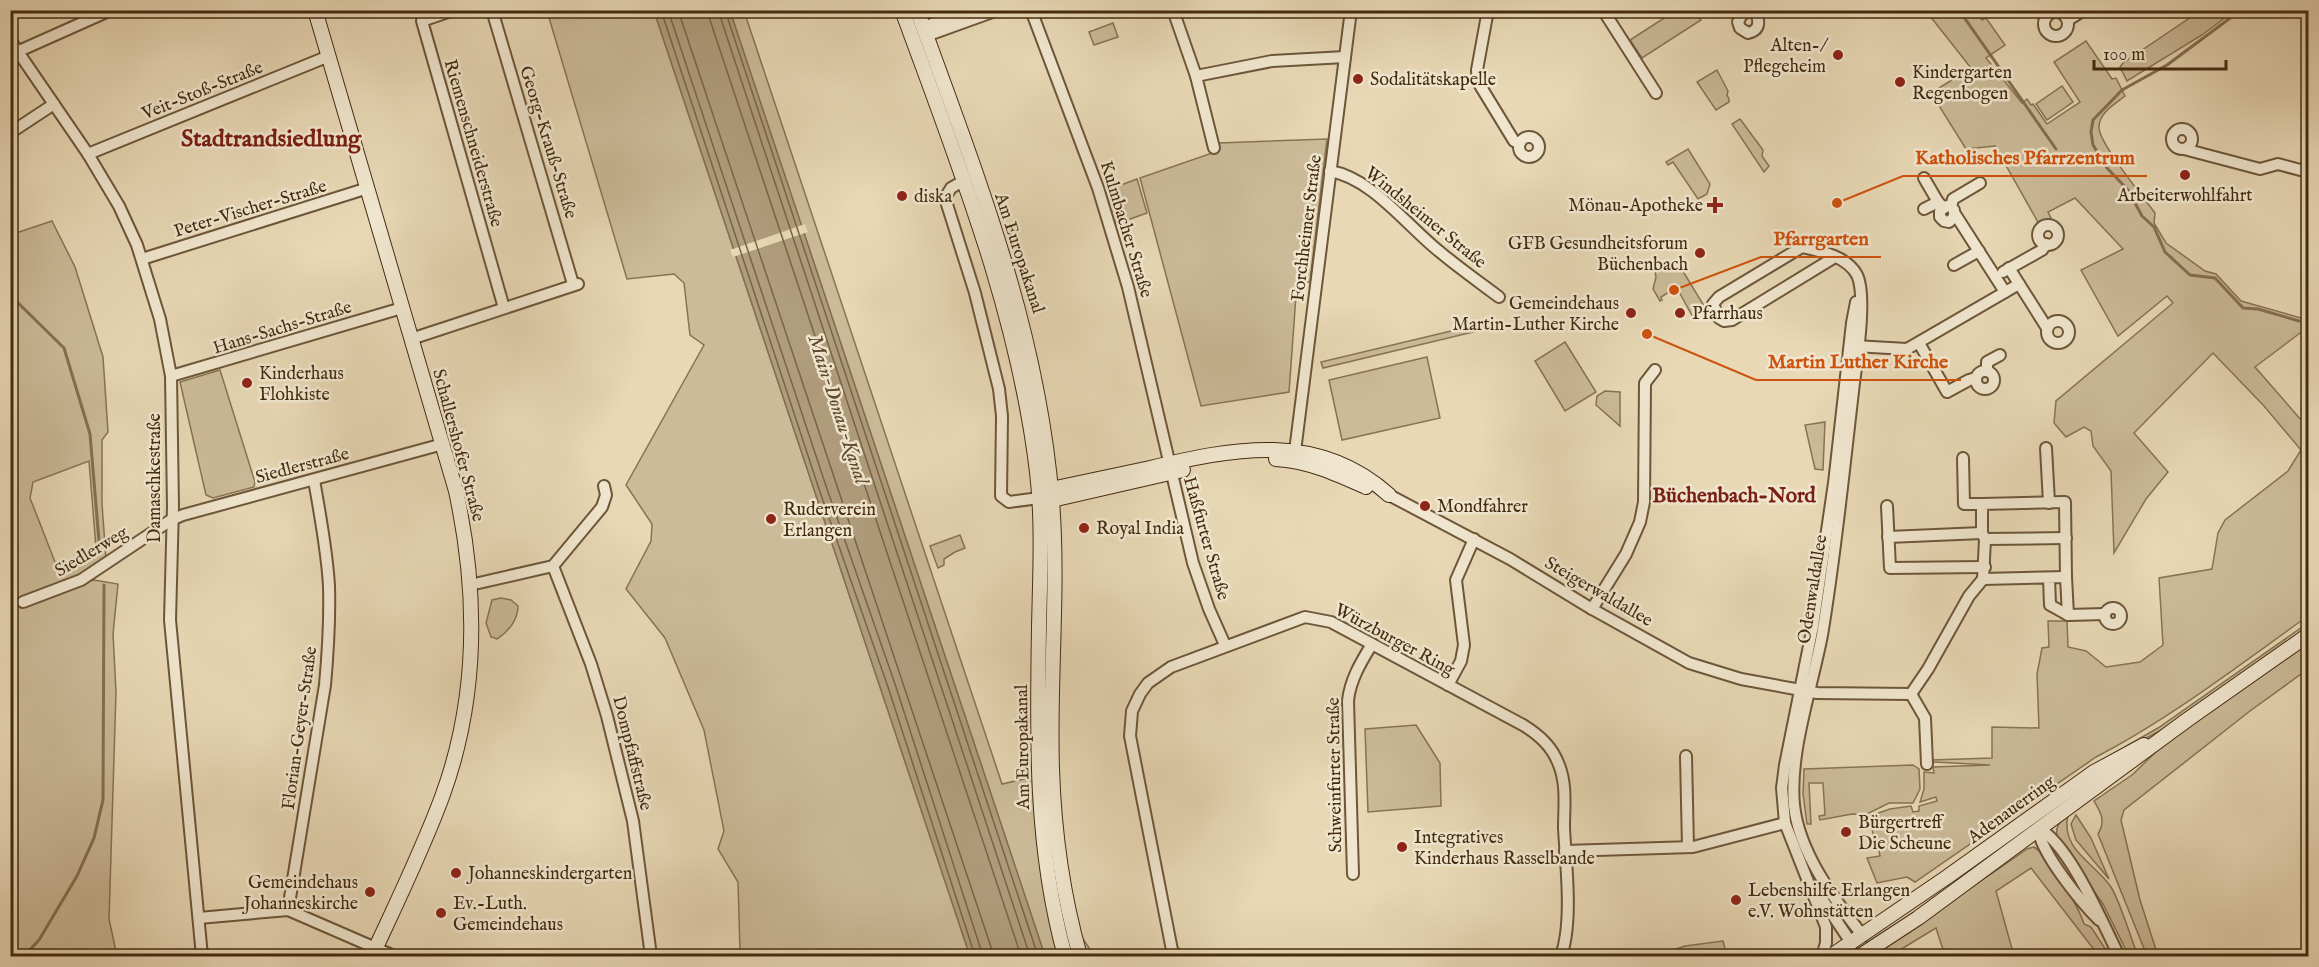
<svg xmlns="http://www.w3.org/2000/svg" width="2319" height="967" font-family="'IM FELL English',serif">
  <rect width="100%" height="100%" fill="#e8d8b5"/>
  <filter id="stains"><feTurbulence type="fractalNoise" baseFrequency=".00333" numOctaves="4"/><feColorMatrix values="0 0 0 0 .2 0 0 0 0 .09 0 0 0 0 .02 0 0 0 .5 -.17"/></filter>
  <radialGradient id="worn" r=".72"><stop offset=".6" stop-color="#630" stop-opacity="0"/><stop offset="1" stop-color="#630" stop-opacity=".3"/></radialGradient>
  <g fill="#cb9" stroke="#887354" stroke-width="1.5" fill-rule="evenodd">
    <polygon points="547,11 654,11 970,956 745,956 740,951 738,882 718,849 724,831 704,730 665,638 626,589 651,541 652,524 626,485 704,345 690,335 684,283 674,274 627,279"/>
    <polygon points="730,11 744,11 1002,784 1033,777 1043,878 1093,954 1161,951 1164,956 1045,956"/>
    <polygon points="1675,11 1695,11 1701,20 1642,58 1630,40"/>
    <path d="M1926,11h49l7,9 4,-2 19,27 -19,13 36,45 5,-4 4,6 2,-1 14,20 33,-22 -26,-40 32,-21 26,38 4,-1 9,18c-10,8 -26,17 -26,31 -1,15 45,71 56,86l-1,10 12,20 39,28 11,3 25,27 67,19v7l-53,40 53,61v188c-69,49 -137,102 -212,141l-181,125 -8,-5 -30,6 -10,-25 13,-2 -3,-16h-3l-4,-24 20,-7 21,-3 2,6 6,-1v-5l18,-5 -1,-4 -16,5 4,-13v-17l10,1 -1,-6 57,-2 -56,-3 -2,-2 60,-2v-31l47,1 -2,-54 5,-26 7,-1 -1,-26h19l1,26 18,4 20,16 34,-5 23,-17 -4,-67 53,-9 6,-36 7,-13 63,-49 13,-21 -37,-44 -51,-53 -79,80 34,39 -22,27 -32,54 -3,-82 -18,-25 -2,-15 -7,-4 -18,10 -12,-14 2,-22 117,-98 -6,-7 -49,40 -37,-66 42,-21 -48,-51 -27,14 3,6 -12,6 -44,-78 -29,3 -35,-56 40,-25z"/>
    <polygon points="2200,11 2234,11 2202,35 2127,81 2120,67 2123,63"/>
    <polygon points="1113,23 1118,37 1094,45 1089,32"/>
    <polygon points="1717,70 1728,91 1727,95 1729,99 1729,102 1716,110 1697,82"/>
    <polygon points="2062,86 2073,102 2047,120 2036,104"/>
    <polygon points="1740,119 1763,150 1762,156 1769,166 1764,172 1732,124"/>
    <polygon points="1327,139 1310,282 1297,282 1289,392 1201,406 1140,178 1218,151 1219,143"/>
    <polygon points="1688,149 1710,184 1707,194 1698,199 1673,162 1668,165 1666,162"/>
    <polygon points="1137,179 1147,213 1116,224 1105,191"/>
    <path d="M52,221l23,46 28,90 5,75 -6,8v64l4,55 -28,25 16,-4 24,4 -5,50 3,58 -7,227 8,37h-106l-1,-721zM89,461l7,87 -9,14 -22,9 -8,-4 -27,-69 3,-16z"/>
    <polygon points="1676,260 1706,309 1698,314 1699,317 1694,319 1678,290 1672,294 1669,292 1661,297 1662,300 1660,301 1653,289 1656,277 1655,272"/>
    <polygon points="1489,322 1490,328 1323,368 1321,362"/>
    <polygon points="1565,342 1596,392 1565,411 1535,361"/>
    <polygon points="1427,357 1440,418 1342,440 1329,380"/>
    <polygon points="220,370 255,482 254,487 213,498 206,495 180,382"/>
    <polygon points="1605,391 1620,392 1620,426 1596,405 1597,396"/>
    <polygon points="1825,422 1823,470 1815,469 1805,425"/>
    <polygon points="960,535 965,548 955,552 944,559 944,565 938,568 930,546"/>
    <path d="M501,598l10,2 7,6c0,14 -10,26 -21,33l-6,-2 -5,-14 6,-23z"/>
    <polygon points="2308,623 2308,628 2171,725 2103,761 2102,760 2158,728"/>
    <path d="M2308,641v28l-58,42 -126,99 -3,10 19,80 18,56h-11l-49,-122c8,-13 3,-21 -4,-33l38,-26 31,-30z"/>
    <polygon points="1416,725 1440,763 1441,806 1368,812 1365,729"/>
    <polygon points="1913,765 1919,769 1920,789 1913,803 1889,803 1865,815 1852,814 1820,820 1819,816 1825,815 1823,783 1809,783 1811,824 1807,824 1803,794 1804,769"/>
    <path d="M2068,814c-8,36 26,48 43,73 9,14 20,52 27,69h-9l-26,-52 -45,-64c-4,-13 1,-17 10,-26z"/>
    <polygon points="2076,815 2091,838 2109,879 2076,840 2071,824"/>
    <path d="M2034,847c16,10 44,59 50,77l7,3 19,29h-11l-68,-88 -35,23 18,65h-69l-9,-28 -46,28h-22l42,-24 -1,-2c39,-28 79,-53 118,-81z"/>
    <polygon points="1723,941 1727,956 1644,956 1655,956 1685,946"/>
  </g>
  <polygon fill="#b09d7d" stroke="#856f51" stroke-width="1.5" points="654,11 730,11 1045,956 970,956"/>
  <polygon fill="#e8d8b5" points="805,224 808,232 733,257 730,250"/>
  <g fill="none" stroke-linecap="round" stroke-linejoin="round">
    <g stroke="#7a6446" stroke-width="1.5">
      <polyline points="661,10 819,489 888,687 975,956"/>
      <polyline points="668,10 826,486 895,684 983,956"/>
      <path d="M678,10c103,313 209,625 313,937l1,9"/>
      <polyline points="709,10 710,20 1021,956"/>
      <polyline points="718,10 1030,956"/>
      <polyline points="725,10 1038,956"/>
    </g>
    <g stroke="#856f51" stroke-width="3">
      <polyline points="1959,10 2056,149"/>
      <polyline points="2241,10 2167,65 2122,90 2093,120 2091,132 2093,145 2107,168 2128,190 2142,216 2154,227 2165,252 2190,275 2215,278 2243,308 2258,309 2299,321"/>
      <polyline points="10,295 64,348 90,434 100,553"/>
      <polyline points="24,956 39,940 77,876 94,838 103,800 104,585"/>
    </g>
    <g stroke="#6d5639" stroke-width="14">
      <g id="street">
        <polyline points="454,10 422,21 504,308"/>
        <polyline points="492,10 573,284"/>
        <polyline points="1031,10 1098,188 1128,287 1193,563 1209,609 1225,645"/>
        <polyline points="1173,10 1196,76 1214,148"/>
        <polyline points="1488,10 1477,70 1478,82 1514,141 1520,143"/>
        <polyline points="1603,10 1656,93"/>
        <path d="M1749,10l-8,6 -3,6 2,6 8,5c13,-3 12,-13 6,-23"/>
        <circle cx="2056" cy="24" r="12"/>
        <polyline points="2068,20 2084,10"/>
        <polyline points="923,27 972,10"/>
        <polyline points="926,36 998,10"/>
        <polyline points="10,40 88,154 119,206 137,245 160,319 171,376 173,507 170,620 202,956"/>
        <polyline points="19,51 111,10"/>
        <polyline points="1196,76 1272,61 1345,57"/>
        <circle cx="2182" cy="139" r="10"/>
        <polyline points="10,133 54,104"/>
        <circle cx="1529" cy="147" r="10"/>
        <polyline points="2184,149 2260,169 2278,164 2308,172"/>
        <polyline points="88,154 329,56"/>
        <path d="M1330,171c42,7 77,55 110,81 19,16 39,30 59,45"/>
        <polyline points="1924,178 1938,202"/>
        <polyline points="963,181 951,188 945,198 975,293 999,389 1002,416 1001,496 1009,502 1039,498"/>
        <polyline points="1951,207 1947,206 1940,211 1940,217 1944,221 1949,222 1954,217 1954,210 1951,207 1953,199 1980,183"/>
        <polyline points="1924,209 1938,202 1941,205"/>
        <polyline points="1955,214 2005,292"/>
        <circle cx="2048" cy="235" r="10"/>
        <path d="M1835,257l-103,63 -8,1 -5,-3 -6,-14 6,-7 83,-50c18,4 45,9 55,28 10,20 0,85 -3,108 -10,84 -18,169 -32,252 -10,53 -33,117 -28,170 5,48 40,94 69,131"/>
        <polyline points="142,259 368,188"/>
        <polyline points="1954,265 1979,251"/>
        <polyline points="2009,268 2047,328"/>
        <polyline points="2003,272 2042,250 2046,244"/>
        <circle cx="2058" cy="332" r="11"/>
        <polyline points="411,339 578,284"/>
        <polyline points="1919,343 1947,392 1969,380 1976,378"/>
        <polyline points="1854,346 1907,349 2019,284"/>
        <circle cx="1985" cy="380" r="9"/>
        <polyline points="1987,371 1987,362 2000,355"/>
        <polyline points="171,376 402,308"/>
        <polyline points="2046,448 2049,503"/>
        <polyline points="1963,458 1964,504 1982,504"/>
        <polyline points="1294,459 1351,10"/>
        <polyline points="1389,495 1510,559 1592,609 1689,663 1741,679 1817,693 1911,694"/>
        <polyline points="1887,506 1890,568 1985,567"/>
        <polyline points="1888,537 1982,533"/>
        <polyline points="1985,539 2066,538"/>
        <polyline points="553,566 591,664 607,716 633,821 651,956"/>
        <polyline points="1983,579 1985,539 1982,533 1982,504 2065,502 2066,577"/>
        <polyline points="470,585 553,566 602,507 606,495 604,486"/>
        <polyline points="23,602 81,580 171,520 183,515 443,444"/>
        <circle cx="2113" cy="616" r="8"/>
        <polyline points="1592,609 1626,554 1640,522 1644,502 1645,383 1655,370"/>
        <polyline points="2068,615 2105,614"/>
        <polyline points="1448,685 1461,661 1464,645 1456,580 1474,539"/>
        <polyline points="1911,694 1928,669 1969,596 1983,579 2066,577 2068,615 2050,605 2049,578"/>
        <polyline points="1911,694 1925,718 1927,764"/>
        <polyline points="1686,756 1688,847"/>
        <path d="M2038,828c31,15 65,96 81,128"/>
        <path d="M2038,828c2,24 43,74 61,92"/>
        <polyline points="1565,851 1693,847 1785,823"/>
        <path d="M1353,874l-5,-173c2,-21 13,-39 24,-57"/>
        <polyline points="1818,893 1852,944"/>
        <path d="M288,910l37,-225c3,-33 5,-66 4,-99 -2,-36 -9,-71 -15,-106"/>
        <polyline points="199,918 288,910 394,956"/>
        <path d="M1177,956l-5,-6 -42,-214 2,-25 8,-17 8,-11 23,-16 134,-50 26,5 192,103c16,10 29,21 36,40 8,20 5,42 5,63 2,38 9,94 -3,128"/>
        <polyline points="1822,956 1826,943 1826,927 1785,823 1782,788 1785,765 1813,626 1834,483 1852,323 1856,302"/>
      </g>
    </g>
    <g stroke="#442b10" stroke-width="16">
      <g id="secondary">
        <path d="M315,10l141,481c22,102 22,208 -14,306 -20,54 -46,107 -70,159"/>
        <path d="M902,10c55,151 116,302 135,462 6,52 3,104 2,156 -2,111 -4,220 26,328"/>
        <path d="M917,10c59,163 121,317 135,491 7,89 -3,179 0,268 2,63 11,127 28,187"/>
        <path d="M1276,459c33,2 61,15 90,28"/>
        <path d="M1045,493l6,-4c33,-7 66,-14 99,-21 84,-20 168,-37 239,27"/>
        <polyline points="1044,499 1052,500 1183,470"/>
        <polyline points="1831,956 1947,877 2094,772 2144,745"/>
        <polyline points="1860,956 1918,918 2187,720 2308,635"/>
      </g>
    </g>
    <use href="#street" stroke="#f0e6cf" stroke-width="10"/>
    <use href="#secondary" stroke="#f0e6cf" stroke-width="14"/>
  </g>
  <g fill="#8f2418" stroke="#f0e6cf" stroke-width="2">
    <circle cx="1838" cy="55" r="6"/>
    <circle cx="1358" cy="79" r="6"/>
    <circle cx="1900" cy="82" r="6"/>
    <circle cx="2185" cy="175" r="6"/>
    <circle cx="902" cy="196" r="6"/>
    <path d="M1712 196h6v6h6v6h-6v6h-6v-6h-6v-6h6z"/>
    <circle cx="1700" cy="253" r="6"/>
    <circle cx="1631" cy="313" r="6"/>
    <circle cx="1680" cy="313" r="6"/>
    <circle cx="247" cy="383" r="6"/>
    <circle cx="1425" cy="506" r="6"/>
    <circle cx="771" cy="519" r="6"/>
    <circle cx="1084" cy="528" r="6"/>
    <circle cx="1846" cy="832" r="6"/>
    <circle cx="1402" cy="847" r="6"/>
    <circle cx="456" cy="873" r="6"/>
    <circle cx="370" cy="892" r="6"/>
    <circle cx="1736" cy="900" r="6"/>
    <circle cx="441" cy="913" r="6"/>
  </g>
  <g text-anchor="middle" stroke-width="5" stroke-linejoin="round" paint-order="stroke">
    <g font-size="18" fill="#442b10" stroke="#f0e6cf" text-anchor="start">
      <text x="1826" y="51" text-anchor="end">Alten-/<tspan x="1826" dy="21">Pflegeheim</tspan></text>
      <text x="1912" y="78">Kindergarten<tspan x="1912" dy="21">Regenbogen</tspan></text>
      <text x="1370" y="85">Sodalitätskapelle</text>
      <text x="2185" y="201" text-anchor="middle">Arbeiterwohlfahrt</text>
      <text x="914" y="202">diska</text>
      <text x="1703" y="211" text-anchor="end">Mönau-Apotheke</text>
      <text x="1688" y="249" text-anchor="end">GFB Gesundheitsforum<tspan x="1688" dy="21">Büchenbach</tspan></text>
      <text x="1619" y="309" text-anchor="end">Gemeindehaus<tspan x="1619" dy="21">Martin-Luther Kirche</tspan></text>
      <text x="1692" y="319">Pfarrhaus</text>
      <text x="259" y="379">Kinderhaus<tspan x="259" dy="21">Flohkiste</tspan></text>
      <text x="1437" y="512">Mondfahrer</text>
      <text x="783" y="515">Ruderverein<tspan x="783" dy="21">Erlangen</tspan></text>
      <text x="1096" y="534">Royal India</text>
      <text x="1858" y="828">Bürgertreff<tspan x="1858" dy="21">Die Scheune</tspan></text>
      <text x="1414" y="843">Integratives<tspan x="1414" dy="21">Kinderhaus Rasselbande</tspan></text>
      <text x="468" y="879">Johanneskindergarten</text>
      <text x="358" y="888" text-anchor="end">Gemeindehaus<tspan x="358" dy="21">Johanneskirche</tspan></text>
      <text x="1748" y="896">Lebenshilfe Erlangen<tspan x="1748" dy="21">e.V. Wohnstätten</tspan></text>
      <text x="453" y="909">Ev.-Luth.<tspan x="453" dy="21">Gemeindehaus</tspan></text>
    </g>
    <g font-size="18" fill="#442b10" stroke="#f0e6cf">
      <text transform="translate(202 90) rotate(-22)" y="6">Veit-Stoß-Straße</text>
      <text transform="translate(549 142) rotate(73)" y="6">Georg-Krauß-Straße</text>
      <text transform="translate(474 143) rotate(74)" y="6">Riemenschneiderstraße</text>
      <text transform="translate(250 208) rotate(-17)" y="6">Peter-Vischer-Straße</text>
      <text transform="translate(1426 217) rotate(39)" y="6">Windsheimer Straße</text>
      <text transform="translate(1306 228) rotate(-83)" y="6">Forchheimer Straße</text>
      <text transform="translate(1127 229) rotate(73)" y="6">Kulmbacher Straße</text>
      <text transform="translate(1020 253) rotate(72)" y="6">Am Europakanal</text>
      <text transform="translate(282 327) rotate(-17)" y="6">Hans-Sachs-Straße</text>
      <text transform="translate(459 445) rotate(75)" y="6">Schallershofer Straße</text>
      <text transform="translate(302 465) rotate(-15)" y="6">Siedlerstraße</text>
      <text transform="translate(154 478) rotate(-90)" y="6">Damaschkestraße</text>
      <text transform="translate(1207 538) rotate(74)" y="6">Haßfurter Straße</text>
      <text transform="translate(91 551) rotate(-31)" y="6">Siedlerweg</text>
      <text transform="translate(1812 589) rotate(-81)" y="6">Odenwaldallee</text>
      <text transform="translate(1599 591) rotate(30)" y="6">Steigerwaldallee</text>
      <text transform="translate(1395 639) rotate(28)" y="6">Würzburger Ring</text>
      <text transform="translate(299 728) rotate(-82)" y="6">Florian-Geyer-Straße</text>
      <text transform="translate(1022 747) rotate(-91)" y="6">Am Europakanal</text>
      <text transform="translate(633 753) rotate(76)" y="6">Dompfaffstraße</text>
      <text transform="translate(1334 775) rotate(-91)" y="6">Schweinfurter Straße</text>
      <text transform="translate(2011 809) rotate(-36)" y="6">Adenauerring</text>
    </g>
    <g font-size="20" font-style="italic" fill="#5f482b" stroke="#f0e6cf">
      <text transform="translate(839 409) rotate(72)" y="7">Main-Donau-Kanal</text>
    </g>
    <g font-size="21" font-weight="bold" fill="#7a1f14" stroke="#f0e6cf">
      <text x="1734" y="502">Büchenbach-Nord</text>
    </g>
    <g font-size="24" font-weight="bold" fill="#7a1f14" stroke="#f0e6cf">
      <text x="271" y="146">Stadtrandsiedlung</text>
    </g>
  </g>
  <path fill="none" stroke="#cf520d" stroke-width="2" d="M1837 203L1903 176H2147M1674 290L1761 257H1881M1647 334L1756 380H1961"/>
  <g fill="#cf520d" stroke="#f0e6cf" stroke-width="2">
    <circle cx="1837" cy="203" r="6"/>
    <circle cx="1674" cy="290" r="6"/>
    <circle cx="1647" cy="334" r="6"/>
  </g>
  <g font-size="20" text-anchor="middle" font-weight="bold" fill="#cf520d" stroke="#f0e6cf" stroke-width="5" stroke-linejoin="round" paint-order="stroke">
    <text x="2025" y="164">Katholisches Pfarrzentrum</text>
    <text x="1821" y="245">Pfarrgarten</text>
    <text x="1858" y="368">Martin Luther Kirche</text>
  </g>
  <rect width="2319" height="967" fill="none" stroke="#e8d8b5" stroke-width="36"/>
  <rect x="12" y="12" width="2295" height="943" fill="none" stroke="#442b10" stroke-width="3"/>
  <rect x="18" y="18" width="2283" height="931" fill="none" stroke="#442b10" stroke-width="1.5"/>
  <path d="M2094 60v9h132v-9" fill="none" stroke="#442b10" stroke-width="3"/>
  <text x="2103" y="60" font-size="18" fill="#442b10" stroke="#f0e6cf" stroke-width="4.5" paint-order="stroke">100 m</text>
  <rect width="100%" height="100%" filter="url(#stains)"/>
  <rect width="100%" height="100%" fill="url(#worn)"/>
</svg>
